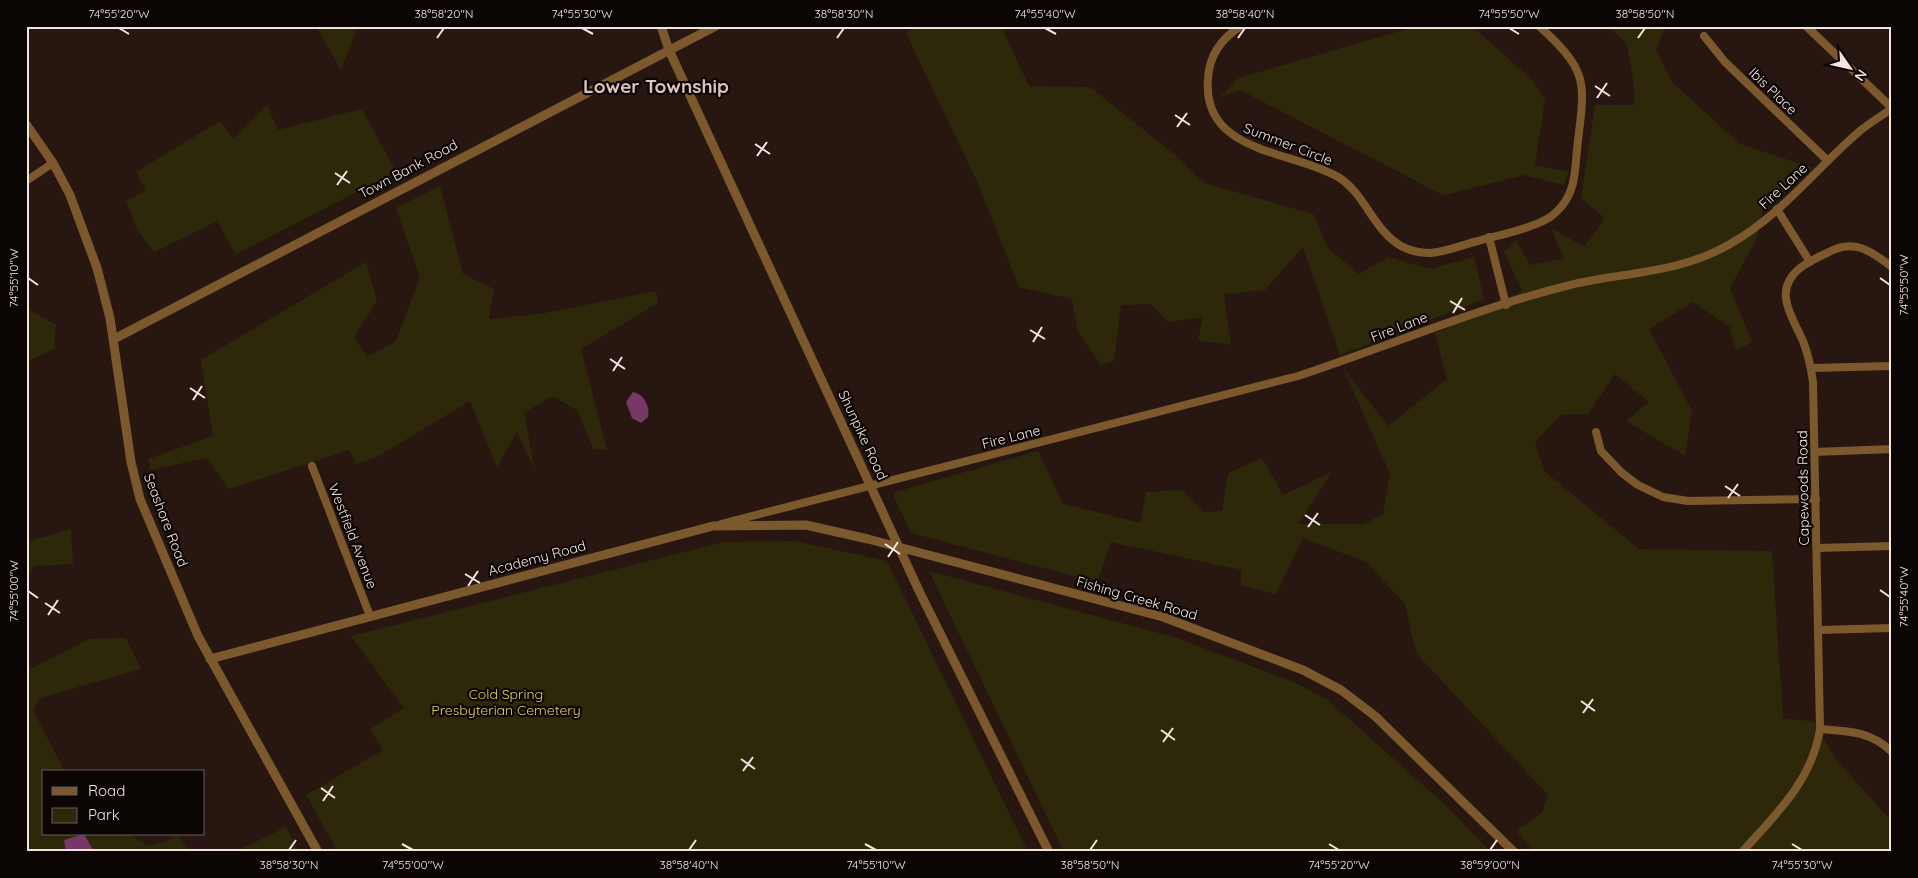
<svg xmlns="http://www.w3.org/2000/svg" width="1918" height="878" font-family="Quicksand,sans-serif">
  <rect width="100%" height="100%" fill="#281611"/>
  <g fill="#2e280a">
    <polygon points="316,26 358,26 341,70"/>
    <polygon points="919,26 1001,26 1029,86 1090,87 1179,158 1204,183 1313,214 1328,248 1359,274 1388,257 1430,269 1474,257 1484,299 1340,355 1303,247 1265,290 1224,294 1231,345 1198,340 1203,317 1168,322 1151,304 1121,305 1114,361 1101,365 1078,332 1072,299 1019,287 976,179 910,42 907,32"/>
    <polygon points="1417,26 1472,26 1532,80 1545,100 1535,165 1569,172 1564,185 1524,175 1443,195 1240,90 1220,97 1239,78"/>
    <polygon points="1608,26 1666,26 1656,50 1672,82 1740,144 1813,168 1763,208 1757,238 1730,288 1752,342 1736,351 1730,327 1693,302 1649,329 1692,411 1685,456 1626,421 1649,402 1615,374 1588,414 1562,414 1535,442 1544,471 1639,549 1772,551 1783,719 1813,721 1835,758 1892,822 1892,852 1536,852 1516,831 1542,812 1548,795 1416,653 1405,604 1366,562 1303,538 1276,594 1240,585 1242,570 1111,542 1097,582 911,533 894,497 895,492 1038,451 1063,504 1140,523 1146,492 1182,490 1205,512 1222,511 1228,473 1262,458 1283,495 1332,472 1298,524 1364,524 1383,514 1390,474 1343,368 1388,426 1447,379 1435,333 1522,291 1504,252 1516,240 1530,265 1564,259 1551,228 1584,247 1605,218 1581,199 1595,105 1634,105 1635,92 1627,44"/>
    <polygon points="267,105 278,130 362,109 396,172 236,254 217,221 154,252 137,230 126,201 146,190 136,172 220,121 233,139"/>
    <polygon points="440,186 463,274 494,289 489,319 540,314 656,291 658,303 581,349 607,450 593,449 577,410 552,396 524,413 535,471 517,432 497,467 470,401 375,458 356,464 349,450 229,489 207,458 150,470 148,459 213,436 201,360 366,262 377,301 354,337 367,357 396,341 420,277 396,208"/>
    <polygon points="26,296 28,309 56,325 54,349 26,362"/>
    <polygon points="71,529 73,564 34,566 26,580 26,542"/>
    <polygon points="794,541 887,561 1028,852 338,852 306,795 383,750 370,729 404,708 351,636 724,542"/>
    <polygon points="929,571 1177,638 1296,683 1329,701 1442,802 1491,852 1064,852"/>
    <polygon points="126,638 141,669 40,698 33,710 65,772 44,772 44,834 130,834 147,846 165,842 178,835 189,852 26,852 26,665 31,669 89,639"/>
    <polygon points="286,827 299,852 235,852"/>
  </g>
  <g fill="#783867">
    <path d="M633,392c11,2 17,14 15,25l-7,6 -9,-5 -6,-16z"/>
    <polygon points="84,834 94,852 66,852 64,840"/>
  </g>
  <g fill="none" stroke-linecap="round" stroke-linejoin="round">
    <g stroke="#7c582d" stroke-width="8">
      <path d="M1241,26c-19,12 -32,30 -33,53 -6,75 84,71 130,98 27,16 35,53 63,69 9,5 19,7 29,7 16,-1 32,-8 48,-12 21,-6 45,-10 65,-20 7,-3 13,-8 18,-14 14,-16 14,-36 16,-57 7,-66 15,-76 -38,-124"/>
      <polyline points="1806,26 1892,108"/>
      <polyline points="1704,36 1725,62 1828,161"/>
      <polyline points="26,181 53,163"/>
      <polyline points="1777,209 1810,262"/>
      <polyline points="1489,237 1506,305"/>
      <polyline points="1811,368 1892,366"/>
      <polyline points="1596,432 1601,451 1622,473 1638,485 1663,497 1688,501 1816,499"/>
      <polyline points="1815,452 1892,449"/>
      <polyline points="312,466 370,616"/>
      <path d="M721,524l577,-148c91,-30 179,-68 272,-91 55,-13 111,-12 160,-41 51,-28 87,-77 131,-114 10,-8 21,-14 31,-22"/>
      <polyline points="1817,548 1892,546"/>
      <polyline points="1819,630 1892,628"/>
      <path d="M1820,729c28,2 51,2 72,23"/>
      <path d="M1742,852c34,-38 70,-71 78,-123l-7,-347c-2,-14 -5,-28 -10,-41 -11,-25 -31,-50 -3,-73 8,-6 18,-11 27,-15 26,-15 43,-3 65,14"/>
    </g>
    <g stroke="#7c582d" stroke-width="9">
      <polyline points="661,26 669,50 920,593 1049,852"/>
      <polyline points="26,124 53,163 70,195 97,268 110,318 131,462 140,499 198,636 318,852"/>
      <polyline points="114,339 716,26"/>
      <polyline points="210,659 713,526 806,525 868,539 1163,617 1303,670 1341,690 1375,716 1514,852"/>
    </g>
  </g>
  <path fill="none" stroke="#f2e5e1" stroke-width="2" d="M119,28l10,6M582,28l11,6M1045,28l11,6M1509,28l10,6M437,38l7,-10M837,38l7,-10M1238,38l7,-10M1638,38l7,-10M1595,86l15,10M1597,98l10,-15M1175,115l15,10M1177,127l10,-14M755,144l15,10M757,156l10,-14M335,173l15,10M337,185l10,-14M28,278l10,7M1880,278l10,7M1450,301l15,9M1453,313l9,-15M1030,330l15,9M1033,342l9,-15M610,359l15,10M613,371l9,-14M190,388l15,10M193,400l9,-14M1725,486l15,10M1728,498l10,-14M1305,515l15,10M1308,527l10,-14M885,544l15,10M888,557l10,-15M465,574l15,9M468,586l10,-15M1880,590l10,7M28,591l10,7M45,603l15,10M48,615l10,-15M1581,701l14,10M1583,713l10,-14M1161,730l14,10M1163,742l10,-14M741,759l14,10M743,771l10,-14M321,788l14,10M323,801l10,-15M402,844l11,6M865,844l11,6M1329,844l10,6M1792,844l10,6M289,850l7,-10M689,850l7,-10M1090,850l7,-10M1490,850l7,-10"/>
  <g text-anchor="middle" stroke-width="4.5" stroke-linejoin="round" paint-order="stroke">
    <g font-size="14" fill="#f2e5e1" stroke="#0b0503">
      <text transform="translate(1773 91) rotate(44)" y="5">Ibis Place</text>
      <text transform="translate(1288 144) rotate(21)" y="5">Summer Circle</text>
      <text transform="translate(408 169) rotate(-28)" y="5">Town Bank Road</text>
      <text transform="translate(1783 186) rotate(-43)" y="5">Fire Lane</text>
      <text transform="translate(1399 327) rotate(-21)" y="5">Fire Lane</text>
      <text transform="translate(863 435) rotate(65)" y="5">Shunpike Road</text>
      <text transform="translate(1011 437) rotate(-14)" y="5">Fire Lane</text>
      <text transform="translate(1803 488) rotate(-91)" y="5">Capewoods Road</text>
      <text transform="translate(166 520) rotate(69)" y="5">Seashore Road</text>
      <text transform="translate(353 536) rotate(69)" y="5">Westfield Avenue</text>
      <text transform="translate(537 558) rotate(-15)" y="5">Academy Road</text>
      <text transform="translate(1137 598) rotate(16)" y="5">Fishing Creek Road</text>
    </g>
    <g font-size="14" fill="#e9d45f" stroke="#0b0503">
      <text x="506" y="699">Cold Spring<tspan x="506" dy="16">Presbyterian Cemetery</tspan></text>
    </g>
    <g font-size="19" font-weight="bold" fill="#dbc3bb" stroke="#0b0503">
      <text x="656" y="93">Lower Township</text>
    </g>
  </g>
  <rect width="1918" height="878" fill="none" stroke="#0b0503" stroke-width="55"/>
  <rect x="42" y="770" width="162" height="65" fill="#0b0503" stroke="#675f5c"/>
  <rect x="52" y="787" width="25" height="8" fill="#7c582d" stroke="#675f5c"/>
  <text x="88" y="796" font-size="15" fill="#f2e5e1">Road</text>
  <rect x="52" y="808" width="25" height="15" fill="#2e280a" stroke="#675f5c"/>
  <text x="88" y="820" font-size="15" fill="#f2e5e1">Park</text>
  <g transform="translate(1850 68) rotate(124)" stroke="#0b0503" stroke-width="4" paint-order="stroke">
  <path d="M0-4L9 19L0 12L-9 19Z" fill="#f2e5e1"/>
  <text y="-8" font-size="14" font-weight="bold" text-anchor="middle" fill="#f2e5e1">N</text>
  </g>
  <rect x="28" y="28" width="1862" height="822" fill="none" stroke="#f2e5e1" stroke-width="2"/>
  <g font-size="12" text-anchor="middle" fill="#f2e5e1">
    <text x="119" y="18">74°55'20"W</text>
    <text x="444" y="18">38°58'20"N</text>
    <text x="582" y="18">74°55'30"W</text>
    <text x="844" y="18">38°58'30"N</text>
    <text x="1045" y="18">74°55'40"W</text>
    <text x="1245" y="18">38°58'40"N</text>
    <text x="1509" y="18">74°55'50"W</text>
    <text x="1645" y="18">38°58'50"N</text>
    <text transform="translate(14 278) rotate(-90)" y="4">74°55'10"W</text>
    <text transform="translate(1904 285) rotate(-90)" y="4">74°55'50"W</text>
    <text transform="translate(14 591) rotate(-90)" y="4">74°55'00"W</text>
    <text transform="translate(1904 597) rotate(-90)" y="4">74°55'40"W</text>
    <text x="289" y="869">38°58'30"N</text>
    <text x="413" y="869">74°55'00"W</text>
    <text x="689" y="869">38°58'40"N</text>
    <text x="876" y="869">74°55'10"W</text>
    <text x="1090" y="869">38°58'50"N</text>
    <text x="1339" y="869">74°55'20"W</text>
    <text x="1490" y="869">38°59'00"N</text>
    <text x="1802" y="869">74°55'30"W</text>
  </g>
</svg>
